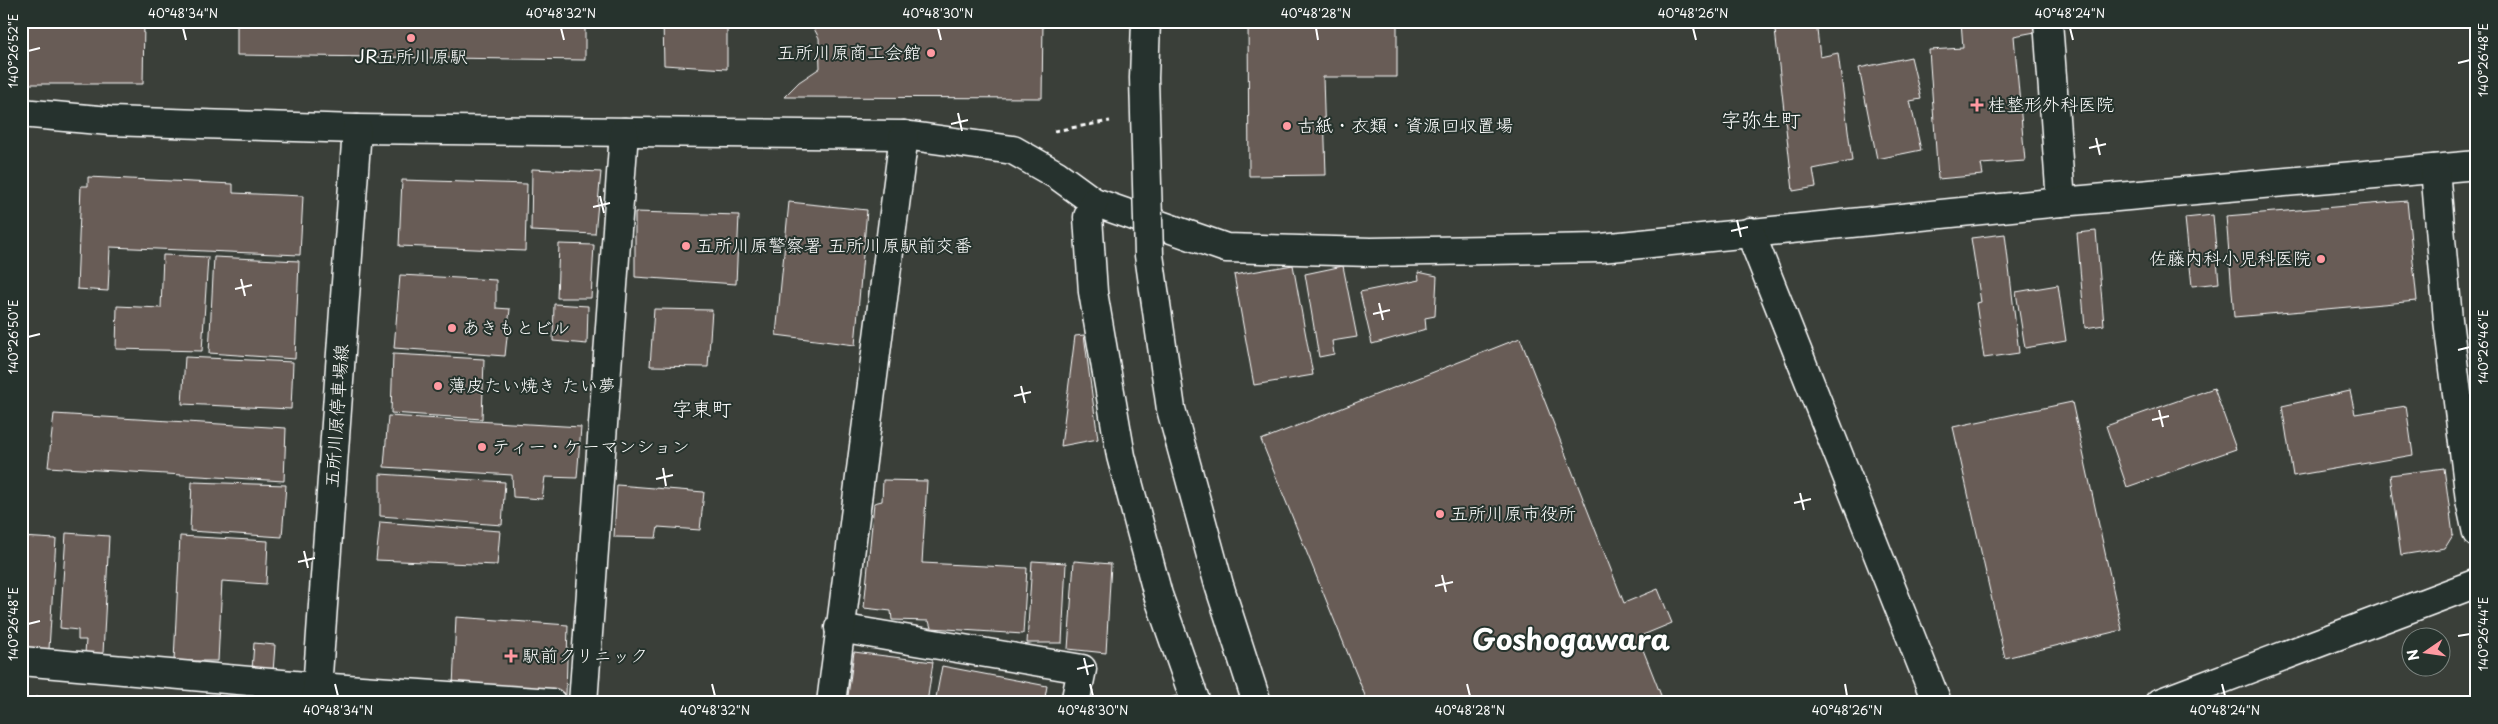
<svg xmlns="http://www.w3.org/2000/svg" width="2498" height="724" font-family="'Playpen Sans','Klee One',sans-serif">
  <rect width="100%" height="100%" fill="#3a3f39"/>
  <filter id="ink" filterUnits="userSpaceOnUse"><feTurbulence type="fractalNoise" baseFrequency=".02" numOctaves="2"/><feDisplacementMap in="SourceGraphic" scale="10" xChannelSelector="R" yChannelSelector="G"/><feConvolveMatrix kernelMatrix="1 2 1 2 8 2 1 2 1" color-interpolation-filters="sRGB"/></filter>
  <g filter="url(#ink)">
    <g fill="#685c56" stroke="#fff">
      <polygon points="21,21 144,22 143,84 21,84"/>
      <polygon points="237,21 585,21 585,60 237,55"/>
      <polygon points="663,21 727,21 727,69 664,65"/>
      <polygon points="810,21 1043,21 1042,98 784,97 799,82 820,68 819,38"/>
      <polygon points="1248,21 1397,21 1397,77 1323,77 1326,175 1249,176"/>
      <polygon points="1774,21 1816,21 1820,57 1838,53 1852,161 1813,169 1816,187 1793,191"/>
      <polygon points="1961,21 2034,21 2035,32 2014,36 2025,161 1981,164 1983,175 1938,179 1929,50 1963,48"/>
      <polygon points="1911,57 1921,99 1910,101 1921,150 1877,159 1859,68"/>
      <polygon points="532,169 601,172 595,234 531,231"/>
      <polygon points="88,177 233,184 233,193 303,196 300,255 110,247 108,291 77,289 81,186 88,186"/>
      <polygon points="402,180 527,184 525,251 399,246"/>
      <polygon points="2407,201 2417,301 2234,317 2226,216"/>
      <polygon points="789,202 867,210 855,345 776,335"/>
      <polygon points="635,212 739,215 736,284 635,277"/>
      <polygon points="2213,215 2219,283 2192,286 2185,218"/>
      <polygon points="2096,231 2104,325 2085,328 2077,233"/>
      <polygon points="2005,234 2019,353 1984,358 1976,303 1981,302 1971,238"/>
      <polygon points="559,244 594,245 591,298 557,298"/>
      <polygon points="163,255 208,257 202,351 116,349 117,306 161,308"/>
      <polygon points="214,257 299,261 295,359 209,353"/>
      <polygon points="1293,265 1313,375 1254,385 1234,275"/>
      <polygon points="1343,266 1357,337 1332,341 1334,354 1319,357 1305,274"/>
      <polygon points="1418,272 1437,276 1435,316 1425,318 1426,329 1372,344 1360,292 1419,280"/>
      <polygon points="400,275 496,280 496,308 510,309 505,356 394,348"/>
      <polygon points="2058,285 2066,341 2025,348 2016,292"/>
      <polygon points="554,304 588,306 587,344 553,341"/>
      <polygon points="654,309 712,310 708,367 650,366"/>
      <polygon points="1084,335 1098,439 1061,446 1075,336"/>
      <polygon points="1520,338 1624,603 1658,589 1672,623 1638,637 1664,703 1368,703 1261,440"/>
      <polygon points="393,354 484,359 482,419 391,413"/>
      <polygon points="185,357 293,362 291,409 182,404"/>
      <polygon points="2214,388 2236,449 2127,487 2106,426"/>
      <polygon points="2350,391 2355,414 2406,406 2413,455 2293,476 2282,406"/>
      <polygon points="2072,402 2122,630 2005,658 1953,427"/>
      <polygon points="54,414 286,428 284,481 48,467"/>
      <polygon points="388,416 581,427 577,478 545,477 542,499 513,497 512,475 384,467"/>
      <polygon points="2444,468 2453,535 2445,548 2401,555 2390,475"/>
      <polygon points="380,474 505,482 502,525 380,516"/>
      <polygon points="883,480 927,481 922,563 1027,568 1023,634 931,628 929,621 892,620 891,611 864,608 874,503 882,501"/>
      <polygon points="192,482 286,485 282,537 190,531"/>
      <polygon points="617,485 704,492 700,530 658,527 656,538 614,537"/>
      <polygon points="380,522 500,531 497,565 376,560"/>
      <polygon points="66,533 109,536 103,654 85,653 86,640 78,640 78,630 60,628"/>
      <polygon points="180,536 268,541 266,584 222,581 218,661 174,661"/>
      <polygon points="21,537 56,539 49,649 21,648"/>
      <polygon points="1032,561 1066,563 1062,643 1027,643"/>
      <polygon points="1074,561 1111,564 1106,653 1068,649"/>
      <polygon points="456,617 568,625 566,695 453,687"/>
      <polygon points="254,643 275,645 273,672 252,670"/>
      <polygon points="854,652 933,662 927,703 847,703"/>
      <polygon points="942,666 1047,686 1044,703 935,703"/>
      <polygon points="1176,696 1178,703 1155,702"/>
      <polygon points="36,697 81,700 80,703 36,703"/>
    </g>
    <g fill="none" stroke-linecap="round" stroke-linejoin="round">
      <g stroke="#fff" stroke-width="31">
        <g id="minor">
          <polyline points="2048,21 2061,202"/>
          <polyline points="21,113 110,121 357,129 904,135 1013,150 1057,175 1094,202 1226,248 1371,252 1601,248 2061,202 2477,165"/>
          <polyline points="2435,169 2448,320 2470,500 2477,533"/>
          <polyline points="1094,202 1088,217 1093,292 1121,456 1158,595 1196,703"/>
          <polyline points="1750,232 1937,703"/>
          <polyline points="839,628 1082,669 1075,703"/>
          <polyline points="21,661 317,687 552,703"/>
          <polyline points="583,703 624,132"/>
          <polyline points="831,703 904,135"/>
        </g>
      </g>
      <g stroke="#fff" stroke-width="31">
        <polyline id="secondary" points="316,703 357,129"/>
      </g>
      <g stroke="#fff" stroke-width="31">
        <polyline id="trunk" points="2159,703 2477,583"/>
      </g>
      <polyline stroke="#fff" stroke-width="3" stroke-dasharray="5 4" stroke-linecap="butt" points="1054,131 1110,121"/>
      <use href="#minor" stroke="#26332d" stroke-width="28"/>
      <use href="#secondary" stroke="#26332d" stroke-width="28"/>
      <use href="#trunk" stroke="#26332d" stroke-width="28"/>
      <g stroke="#fff" stroke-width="31" stroke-linecap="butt">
        <polyline id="tertiary-bridge" points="1146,21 1144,78 1149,255 1171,409 1219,585 1257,703"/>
      </g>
      <use href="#tertiary-bridge" stroke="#26332d" stroke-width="28"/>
    </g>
  </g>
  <path fill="none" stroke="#fff" stroke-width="2" d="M183,28l3,12M561,28l3,12M938,28l3,12M1316,28l2,12M1693,28l3,12M2070,28l3,12M28,51l12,-3M2458,63l12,-3M958,113l4,18M951,124l17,-4M2096,138l4,17M2089,148l17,-4M600,196l4,17M593,207l17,-4M1737,220l4,17M1731,231l17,-4M241,279l4,17M235,289l17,-4M1379,303l4,17M1373,314l17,-4M28,337l12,-3M2458,350l12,-3M1021,386l4,17M1014,396l17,-4M2159,410l4,17M2152,420l17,-4M663,468l3,18M656,479l17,-4M1800,493l4,17M1794,503l17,-4M304,551l4,17M298,562l17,-4M1442,575l4,17M1435,586l18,-4M28,624l12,-3M2458,636l12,-2M1084,658l4,17M1077,669l17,-4M335,684l3,12M712,684l3,12M1090,684l3,12M1467,684l3,12M1845,684l2,12M2222,684l3,12"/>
  <g fill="#ff9aa2" stroke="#26332d" stroke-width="2">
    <circle cx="411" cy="38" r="5"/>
    <circle cx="931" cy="53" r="5"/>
    <path d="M1974.5 97.5h5v5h5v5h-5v5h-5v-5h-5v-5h5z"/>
    <circle cx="1287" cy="126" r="5"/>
    <circle cx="686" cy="246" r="5"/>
    <circle cx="2321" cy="259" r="5"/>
    <circle cx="452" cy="328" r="5"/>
    <circle cx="438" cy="386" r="5"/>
    <circle cx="482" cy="447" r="5"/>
    <circle cx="1440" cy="514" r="5"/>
    <path d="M508.5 648.5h5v5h5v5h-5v5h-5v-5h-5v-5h5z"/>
  </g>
  <g text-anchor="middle" stroke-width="4" stroke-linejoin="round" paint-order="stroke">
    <g font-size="18" fill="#fff" stroke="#26332d" text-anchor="start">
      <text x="921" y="59" text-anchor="end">五所川原商工会館</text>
      <text x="411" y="63" text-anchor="middle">JR五所川原駅</text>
      <text x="1988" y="111">桂整形外科医院</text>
      <text x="1297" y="132">古紙・衣類・資源回収置場</text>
      <text x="696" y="252">五所川原警察署 五所川原駅前交番</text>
      <text x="2311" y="265" text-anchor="end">佐藤内科小児科医院</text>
      <text x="462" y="334">あきもとビル</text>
      <text x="448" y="392">薄皮たい焼き たい夢</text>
      <text x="492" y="453">ティー・ケーマンション</text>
      <text x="1450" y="520">五所川原市役所</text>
      <text x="522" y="662">駅前クリニック</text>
    </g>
    <g font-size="18" fill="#fff" stroke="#26332d">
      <text transform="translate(337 416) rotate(-86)" y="6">五所川原停車場線</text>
    </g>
    <g font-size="20" fill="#fff" stroke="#26332d">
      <text x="1761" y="127">字弥生町</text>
      <text x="702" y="416">字東町</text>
    </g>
    <g font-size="28" font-weight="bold" fill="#fff" stroke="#26332d">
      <text x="1571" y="650">Goshogawara</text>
    </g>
  </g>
  <rect width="2498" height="724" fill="none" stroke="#26332d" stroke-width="55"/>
  <g transform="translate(2426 652) rotate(257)"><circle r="24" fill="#26332d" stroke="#7d8581"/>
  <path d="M0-4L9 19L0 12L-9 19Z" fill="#ff9aa2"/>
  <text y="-8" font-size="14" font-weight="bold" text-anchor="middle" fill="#ffffff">N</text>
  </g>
  <rect x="28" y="28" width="2442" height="668" fill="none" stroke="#fff" stroke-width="2"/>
  <g font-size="12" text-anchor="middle" fill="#fff">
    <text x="183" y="18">40°48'34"N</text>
    <text x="561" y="18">40°48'32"N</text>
    <text x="938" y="18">40°48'30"N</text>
    <text x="1316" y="18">40°48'28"N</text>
    <text x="1693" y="18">40°48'26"N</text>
    <text x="2070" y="18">40°48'24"N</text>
    <text transform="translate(14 51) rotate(-90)" y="4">140°26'52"E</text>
    <text transform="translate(2484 60) rotate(-90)" y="4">140°26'48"E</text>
    <text transform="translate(14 337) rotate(-90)" y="4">140°26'50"E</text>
    <text transform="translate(2484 347) rotate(-90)" y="4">140°26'46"E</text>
    <text transform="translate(14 624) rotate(-90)" y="4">140°26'48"E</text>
    <text transform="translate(2484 634) rotate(-90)" y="4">140°26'44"E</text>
    <text x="338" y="715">40°48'34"N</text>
    <text x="715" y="715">40°48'32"N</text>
    <text x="1093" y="715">40°48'30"N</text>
    <text x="1470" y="715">40°48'28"N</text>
    <text x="1847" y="715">40°48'26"N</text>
    <text x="2225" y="715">40°48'24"N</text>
  </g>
</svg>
